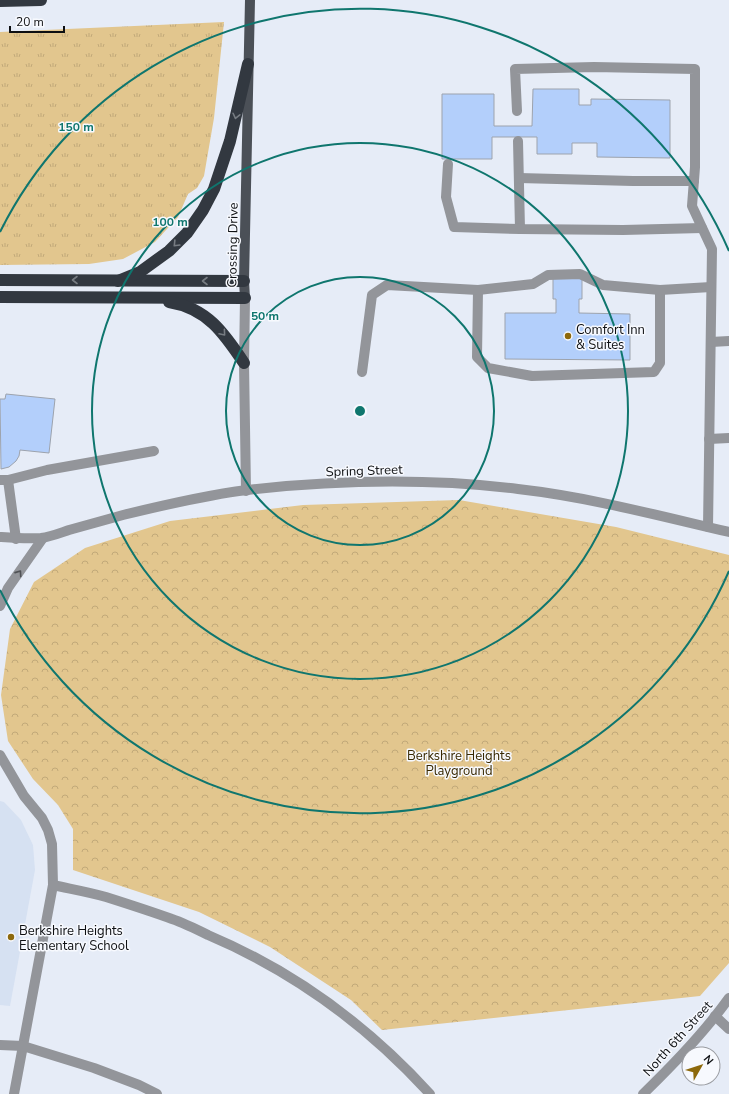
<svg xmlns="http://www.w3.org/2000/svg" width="729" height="1094" font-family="'Nunito Sans',sans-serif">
  <defs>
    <pattern id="grass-tufts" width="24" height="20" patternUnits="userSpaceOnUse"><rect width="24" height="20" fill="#e2c68e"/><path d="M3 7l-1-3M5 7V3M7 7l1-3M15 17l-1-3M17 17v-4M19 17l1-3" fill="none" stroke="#c1a979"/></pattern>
    <pattern id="park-crowns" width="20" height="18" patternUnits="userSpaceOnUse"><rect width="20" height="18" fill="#e2c68e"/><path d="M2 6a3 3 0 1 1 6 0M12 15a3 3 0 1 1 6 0" fill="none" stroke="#c1a979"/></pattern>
  </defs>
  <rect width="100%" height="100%" fill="#e6ecf7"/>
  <polygon fill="#d6e1f2" points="0,801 4,802 21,820 33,845 35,870 10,1006 0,1005"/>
  <polygon fill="url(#grass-tufts)" points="224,22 214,118 204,176 197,188 188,194 178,217 155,242 123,259 89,264 0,265 0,32"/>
  <polygon fill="url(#park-crowns)" points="459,500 616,527 729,555 729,963 700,996 382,1030 351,1000 270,947 199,912 73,870 73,829 58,805 33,779 8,741 1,695 10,629 34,582 85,548 170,521 303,505"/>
  <g fill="#b3cffb" stroke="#9da3ad">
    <polygon points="533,89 579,89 579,105 591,105 591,99 670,100 670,158 597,157 597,143 572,143 572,154 537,154 537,137 492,137 492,159 442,159 442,94 494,94 494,126 532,126"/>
    <polygon points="553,277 582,277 582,299 579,299 579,313 630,314 630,360 505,359 505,313 556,313 556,299 553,299"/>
    <polygon points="6,394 55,399 49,453 20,450 19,456 16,461 9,467 1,469 0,399 5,399"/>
  </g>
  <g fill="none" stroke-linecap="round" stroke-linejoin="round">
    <g stroke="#93959a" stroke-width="10">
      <polyline points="517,111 515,69 594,67 695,69 695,167 692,206 712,249 708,527"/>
      <polyline points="518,141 520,229 623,230 702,228"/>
      <polyline points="448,164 446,197 454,227 520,229"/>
      <polyline points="519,178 633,181 694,181"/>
      <polyline points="478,290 477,357 488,368 532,376 654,372 660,363 660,290"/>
      <polyline points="245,298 244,363 246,491"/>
      <polyline points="711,342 729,341"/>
      <polyline points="362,372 372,295 387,285 478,290 533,284 548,275 580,274 603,285 660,290 711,287"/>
      <polyline points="709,439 729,438"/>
      <polyline points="0,480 8,480 16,539"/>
      <polyline points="8,480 47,470 154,451"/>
      <path d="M0,537c14,1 27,2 41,1 9,-1 19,-5 28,-8 18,-5 36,-10 54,-15 41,-10 83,-20 124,-25 90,-10 181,-12 271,-1 71,8 142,27 211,43"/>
      <polyline points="0,606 8,588 43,538"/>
      <polyline points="0,755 24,796 42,818 48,830 52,844 53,885 14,1094"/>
      <path d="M53,885c18,4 36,7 53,12 22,7 44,14 66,22 12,4 24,10 36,16 85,36 160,91 222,159"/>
      <polyline points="715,1016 729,1029"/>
      <polyline points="0,1045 23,1046 94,1068 139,1085 157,1094"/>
      <path d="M643,1094c31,-30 61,-61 86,-96"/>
    </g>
    <polyline stroke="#4b5057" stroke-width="10" points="245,298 244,281 250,0"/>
    <g stroke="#323840" stroke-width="12">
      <polyline points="0,1 41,0"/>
      <polyline points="0,280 244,281"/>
      <polyline points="118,281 140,272 169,251 187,233 203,210 214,189 230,141 248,64"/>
      <polyline points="0,297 245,298"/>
      <path d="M169,302c38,6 55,31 75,61"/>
    </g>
  </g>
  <defs><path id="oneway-chevron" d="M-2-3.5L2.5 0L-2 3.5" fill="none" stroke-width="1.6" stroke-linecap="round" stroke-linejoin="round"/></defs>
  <g stroke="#777c82">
    <use href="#oneway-chevron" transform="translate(236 116) rotate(103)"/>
    <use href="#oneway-chevron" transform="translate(176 244) rotate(134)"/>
    <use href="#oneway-chevron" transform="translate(75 280) rotate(-180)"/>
    <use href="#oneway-chevron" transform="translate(205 281) rotate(-180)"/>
    <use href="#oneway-chevron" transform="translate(223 333) rotate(50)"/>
  </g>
  <use stroke="#505256" href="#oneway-chevron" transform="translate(19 573) rotate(-55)"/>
  <g fill="none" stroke="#0f766e" stroke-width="2">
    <circle cx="360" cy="411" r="134"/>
    <circle cx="360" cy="411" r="268"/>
    <path d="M729 571A402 402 0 0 1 0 590M0 232A402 402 0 0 1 729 251"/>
  </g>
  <g fill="#8d690c" stroke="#f7f9fe" stroke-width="1.5">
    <circle cx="568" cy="336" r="4"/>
    <circle cx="11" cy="937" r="4"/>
  </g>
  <g text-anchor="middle" stroke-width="3" stroke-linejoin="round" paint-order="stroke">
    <g font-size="13" fill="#0d0f12" stroke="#f7f9fe">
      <text transform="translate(232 245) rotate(-89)" y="5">Crossing Drive</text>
      <text transform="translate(364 470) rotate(-2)" y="5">Spring Street</text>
      <text transform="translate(677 1038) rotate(-48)" y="5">North 6th Street</text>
    </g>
    <g font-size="13" fill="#0d0f12" stroke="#f7f9fe" text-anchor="start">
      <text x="576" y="334">Comfort Inn<tspan x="576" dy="15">&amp; Suites</tspan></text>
      <text x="19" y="935">Berkshire Heights<tspan x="19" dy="15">Elementary School</tspan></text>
    </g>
    <g font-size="13" fill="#382801" stroke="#f7f9fe">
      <text x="459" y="760">Berkshire Heights<tspan x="459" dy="15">Playground</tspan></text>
    </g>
  </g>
  <circle cx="360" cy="411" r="6" fill="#0f766e" stroke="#f7f9fe" stroke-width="2"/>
  <g font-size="12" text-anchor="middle" font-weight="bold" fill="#0f766e" stroke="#f7f9fe" stroke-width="3" stroke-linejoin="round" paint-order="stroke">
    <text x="76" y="131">150 m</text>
    <text x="170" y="226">100 m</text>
    <text x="265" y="320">50 m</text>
  </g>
  <g transform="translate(701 1066) rotate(51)"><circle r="19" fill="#f7f9fe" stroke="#999ba0"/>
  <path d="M0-3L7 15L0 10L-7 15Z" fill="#8d690c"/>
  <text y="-6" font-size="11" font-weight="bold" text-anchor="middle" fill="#0d0f12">N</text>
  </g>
  <path d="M10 26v6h54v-6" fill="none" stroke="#0d0f12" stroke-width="2"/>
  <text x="16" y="26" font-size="12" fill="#0d0f12" stroke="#f7f9fe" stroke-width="3" paint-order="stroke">20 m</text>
</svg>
